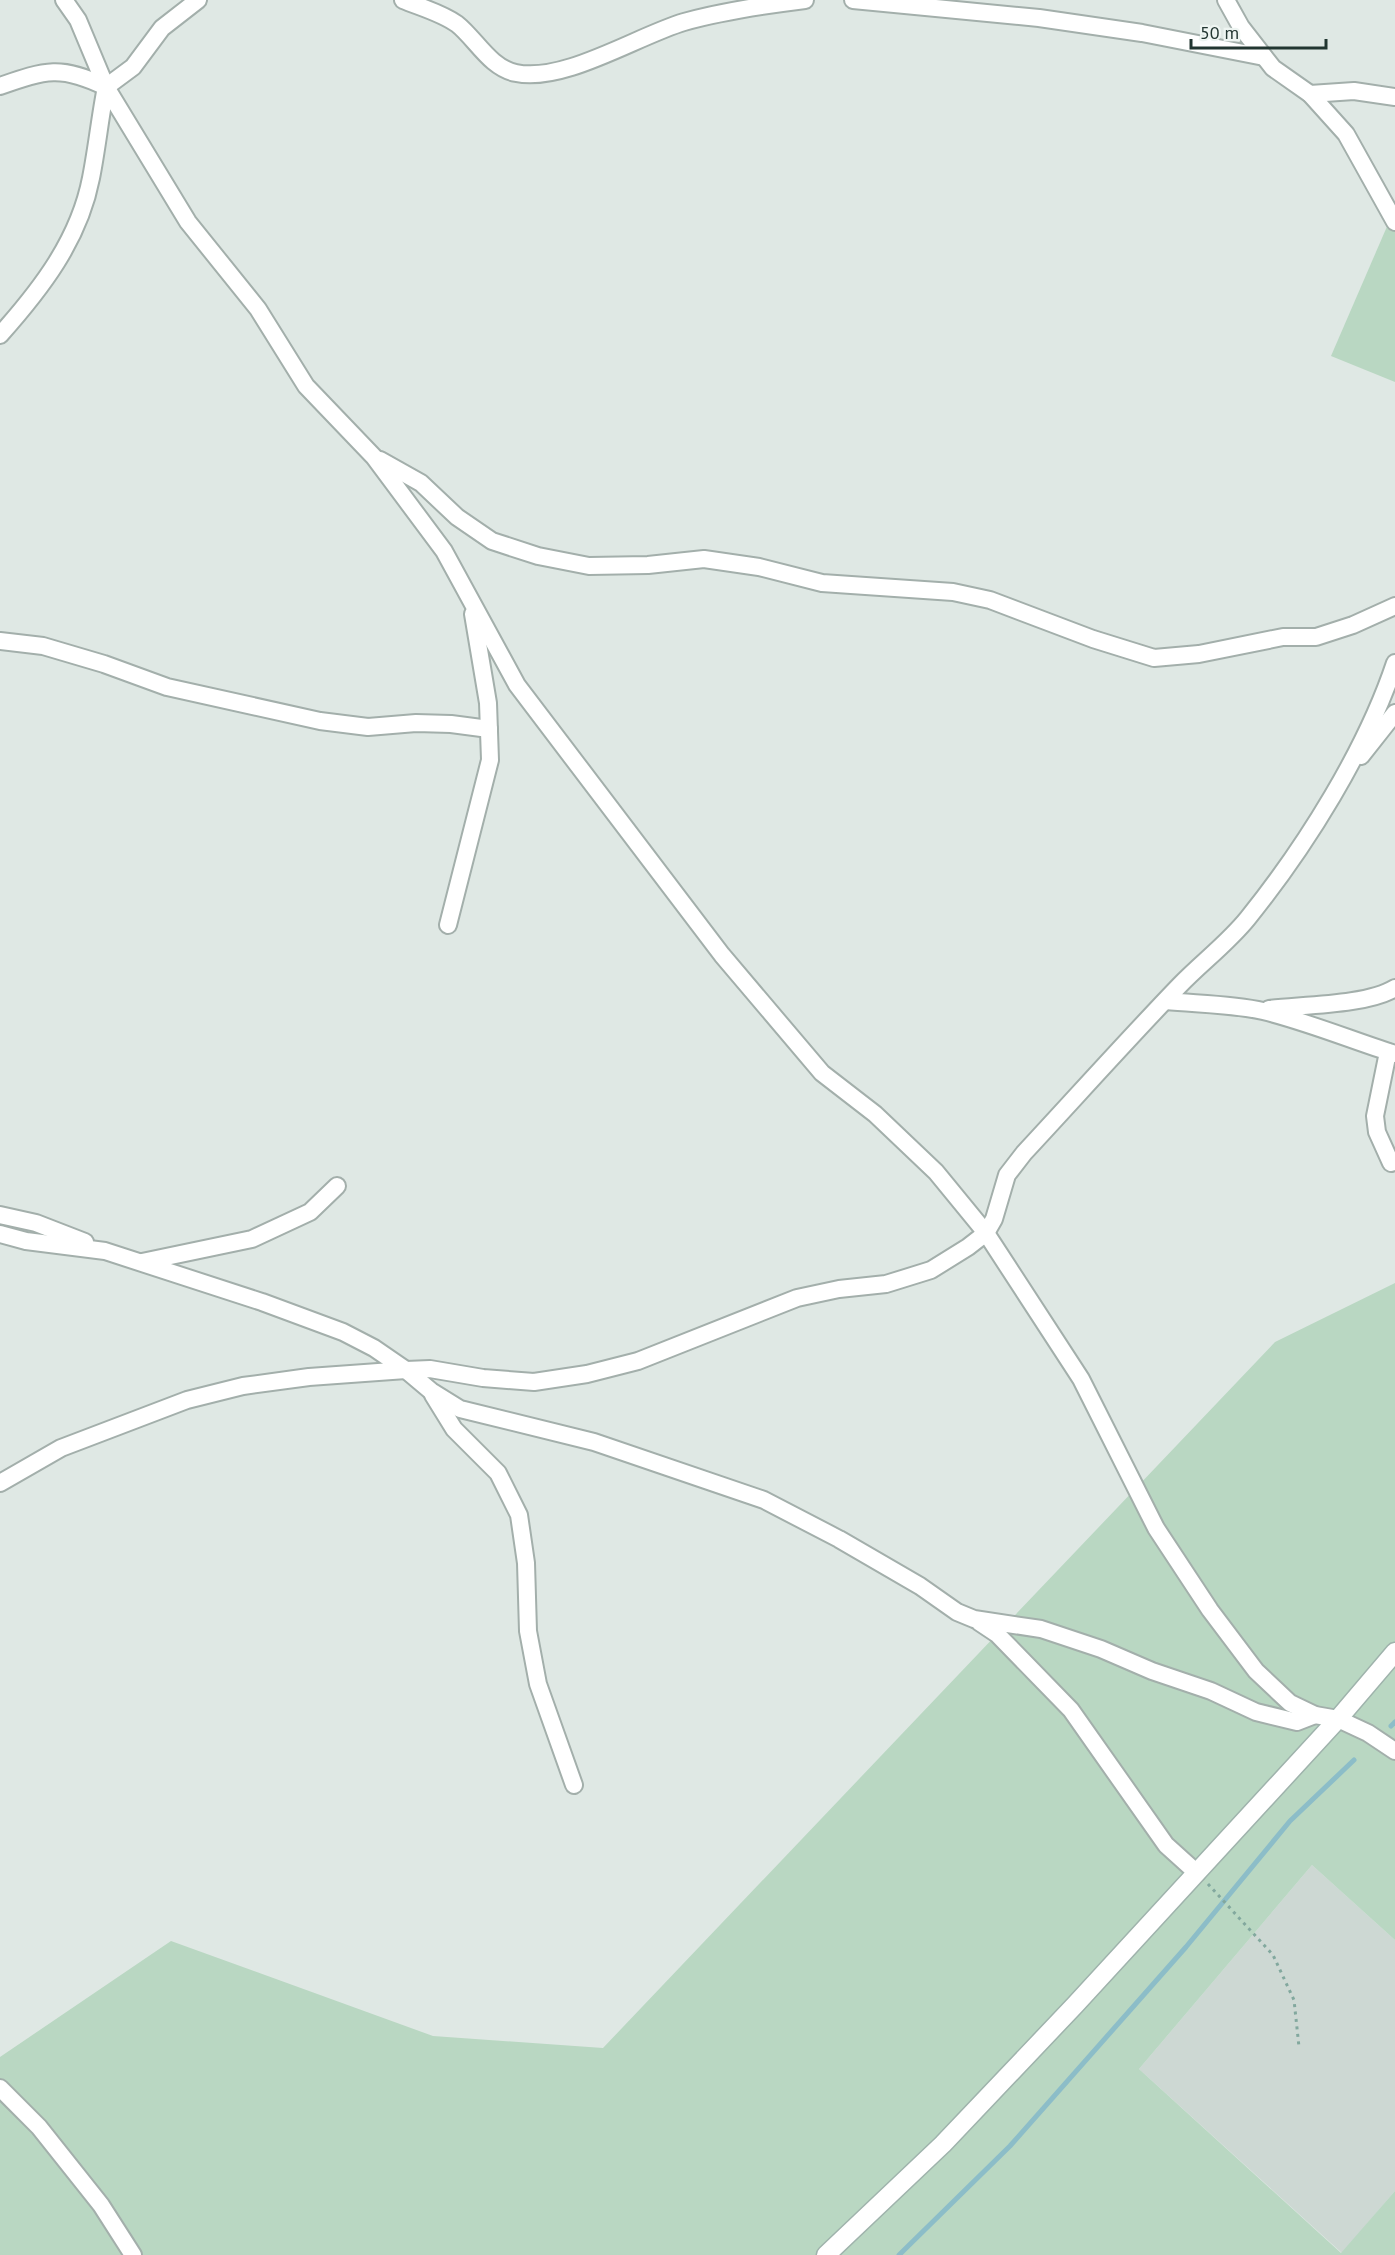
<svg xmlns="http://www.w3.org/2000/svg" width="1395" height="2255" font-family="'PT Sans',sans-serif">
  <rect width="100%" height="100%" fill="#dfe8e4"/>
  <polygon fill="#cdd8d3" points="1312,1865 1395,1940 1395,2191 1342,2253 1139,2069"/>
  <g fill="#b9d7c2">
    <polygon points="1395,208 1395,382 1331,356"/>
    <polygon points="1395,1283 1395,1940 1312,1865 1139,2069 1341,2253 1395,2191 1395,2255 0,2255 0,2057 171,1941 433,2036 603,2048 1275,1342"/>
  </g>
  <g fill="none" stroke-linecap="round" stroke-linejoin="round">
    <g stroke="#8cbdc8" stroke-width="5">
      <polyline points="1391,1726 1395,1722"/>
      <polyline points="899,2255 1010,2146 1186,1947 1290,1821 1354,1760"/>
    </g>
    <g stroke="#a3afab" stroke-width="20">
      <g id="minor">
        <polyline points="64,0 78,20 106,87 188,222 258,309 306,386 374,457 444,551 517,685 722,955 822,1073 875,1114 936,1172 986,1233 1081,1379 1156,1528 1210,1610 1256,1671 1290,1703 1315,1715 1338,1719 1368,1733 1395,1751"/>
        <path d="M403,0c17,7 39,13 54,24 19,15 33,44 59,49 48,10 121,-37 168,-51 39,-11 81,-17 121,-22"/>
        <polyline points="853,0 1039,18 1142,33 1264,57"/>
        <polyline points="1226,0 1241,27 1273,68 1310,94 1346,134 1395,222"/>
        <path d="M0,86c46,-16 61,-21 106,1"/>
        <polyline points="1310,94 1354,91 1395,97"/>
        <path d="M0,335c41,-46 79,-95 91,-157 6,-30 9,-61 15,-91l27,-20 29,-39 36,-28"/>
        <polyline points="380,460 421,483 457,517 492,541 538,556 589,566 648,565 704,559 759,567 822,583 953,592 990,600 1093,639 1154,658 1199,654 1283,637 1316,637 1353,625 1395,606"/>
        <polyline points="0,641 43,646 104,664 167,687 320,721 368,727 416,723 451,724 489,729"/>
        <polyline points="1361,756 1395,713"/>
        <polyline points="448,925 490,760 488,703 473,614"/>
        <path d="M1166,1001c31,3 66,3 97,10 45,11 88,29 132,43"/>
        <path d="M1269,1009c34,-4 99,-4 126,-21"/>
        <polyline points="1388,1052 1375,1116 1377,1132 1391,1163"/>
        <polyline points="0,1215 36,1223 85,1242"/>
        <polyline points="0,1234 26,1241 105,1251 262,1302 343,1332 374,1348 406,1370 431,1391 460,1409 594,1442 764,1500 839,1539 920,1586 957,1612 974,1619 1041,1629 1101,1649 1152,1671 1211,1691 1256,1712 1297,1722 1315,1715"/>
        <polyline points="142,1262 252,1239 310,1212 337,1186"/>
        <polyline points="433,1395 454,1429 498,1473 519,1515 526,1563 528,1631 538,1684 574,1785"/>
        <path d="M0,1483l61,-35 126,-48 56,-14 66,-9 97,-7 24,-1 53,9 51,4 53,-8 51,-13 159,-63 42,-9 47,-5 45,-14 37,-23 18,-14 8,-14 13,-44 17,-22c52,-56 103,-113 155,-167 22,-23 49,-43 69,-68 58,-72 118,-168 147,-255"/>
        <polyline points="979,1622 997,1634 1071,1710 1166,1845 1197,1873"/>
        <polyline points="0,2088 39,2127 101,2205 133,2255"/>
      </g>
    </g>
    <g stroke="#9fb3ac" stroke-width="21">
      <polyline id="secondary" points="826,2255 943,2144 1075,2005 1338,1719 1395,1652"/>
    </g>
    <polyline stroke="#82a89e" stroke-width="3" stroke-dasharray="3 4.5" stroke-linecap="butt" points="1208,1884 1273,1955 1294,2000 1299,2047"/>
    <use href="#minor" stroke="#fff" stroke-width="16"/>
    <use href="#secondary" stroke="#fff" stroke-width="18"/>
  </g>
  <path d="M1191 39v9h135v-9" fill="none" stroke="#223631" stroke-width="3"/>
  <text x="1200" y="39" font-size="18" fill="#223631" stroke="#eef5f2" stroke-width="4.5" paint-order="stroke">50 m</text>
</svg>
